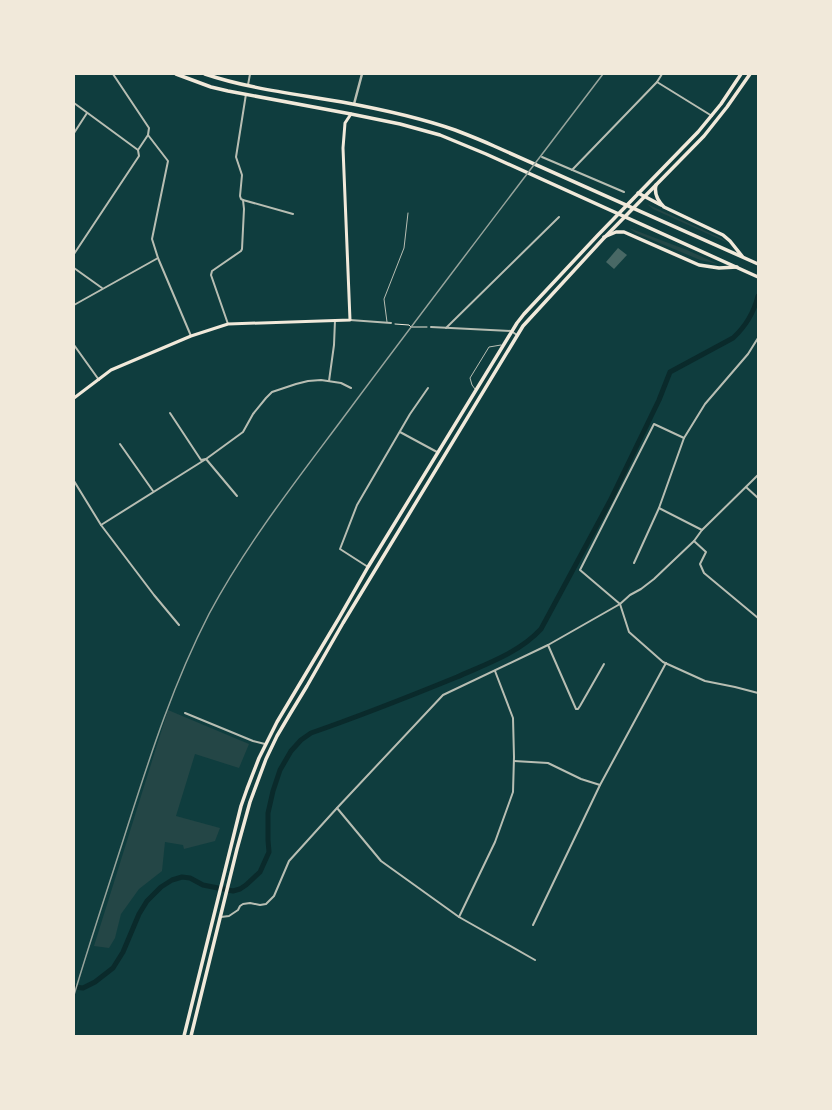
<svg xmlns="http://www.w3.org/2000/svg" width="832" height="1110" font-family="'Playfair Display',serif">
  <rect width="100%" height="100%" fill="#0f3d3e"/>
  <g fill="#244646">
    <polygon points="647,204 721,238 728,243 653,209"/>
    <polygon points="629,228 687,250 718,264 700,260 636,233"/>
    <polygon points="168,710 249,744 239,768 195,754 176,816 220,828 215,841 184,849 183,845 165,842 162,871 139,889 121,914 115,938 109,948 94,946"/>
  </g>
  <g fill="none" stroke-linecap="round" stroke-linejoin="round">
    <path stroke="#0a2a2b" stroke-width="5" d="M74,987l9,1 12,-6 18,-14 10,-16 16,-38 8,-13 14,-14 11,-7 10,-3 8,1 13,7 30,6 7,-2 6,-4 14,-13 9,-20 -1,-12v-27l5,-22 7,-21 11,-19 10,-11 10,-7c49,-17 97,-36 146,-56 29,-13 62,-24 84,-48l69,-128 49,-101 11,-28 63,-34c12,-11 21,-26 25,-42"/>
  </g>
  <polygon fill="#486865" points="618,248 627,255 614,269 606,262"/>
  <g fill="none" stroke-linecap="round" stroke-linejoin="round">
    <polyline stroke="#f1e9da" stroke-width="1" points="395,324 409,325 411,327 427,327"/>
    <g stroke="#b8beb3" stroke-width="1">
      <polyline points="387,322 384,299 404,248 408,213"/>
      <polyline points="475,389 472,385 470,378 489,347 501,345"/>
    </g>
    <g stroke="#b8beb3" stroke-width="2">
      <polyline points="657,82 712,116"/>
      <polyline points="248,85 250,74"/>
      <polyline points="74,103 138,150"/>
      <polyline points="74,133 87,113"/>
      <polyline points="148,135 168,161 152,239 158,258 191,336"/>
      <polyline points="542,157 624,192"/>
      <polyline points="572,170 657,82 662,74"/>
      <polyline points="243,200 293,214"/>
      <polyline points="74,254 139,156 138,150 148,135 149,128 113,74"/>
      <polyline points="74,268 102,288"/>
      <polyline points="74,305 158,258"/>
      <polyline points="350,320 391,323"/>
      <polyline points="228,324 211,275 212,271 241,251 242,249 244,209 243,200 241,199 240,196 242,175 236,157 246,94"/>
      <polyline points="431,327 511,331 517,335"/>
      <polyline points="446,328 559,217"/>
      <polyline points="74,345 99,380"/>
      <polyline points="329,381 334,345 335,320"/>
      <polyline points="170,413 201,460 206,459 237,496"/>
      <polyline points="400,432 437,452"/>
      <polyline points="684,438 654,424 580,570 620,604 629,632 663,662 705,681 735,687 758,693"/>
      <polyline points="120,444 153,491"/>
      <polyline points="74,481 101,525 154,595 179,625"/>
      <polyline points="746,487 758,498"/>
      <polyline points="659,508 702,530"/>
      <polyline points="101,525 206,459 243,432 253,414 266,398 272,392 296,384 308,381 321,380 341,383 351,388"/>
      <polyline points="694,541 706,552 700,564 704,573 758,618"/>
      <polyline points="634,563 659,508 684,438 705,404 748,354 758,338"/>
      <polyline points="368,567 340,549 357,505 410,414 428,388"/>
      <polyline points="548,645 576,709 578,709 580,706 604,664"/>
      <polyline points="185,713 253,741 265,744"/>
      <polyline points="514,761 548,763 581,779 600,785"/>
      <polyline points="337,808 381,861 459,917 535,960"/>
      <polyline points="221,917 229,916 238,910 240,906 243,904 250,903 260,905 266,904 274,896 289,861 337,808 443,695 548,645 620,604 630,595 641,589 654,579 694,541 702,530 758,475"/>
      <polyline points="459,917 495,842 513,792 514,757 513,718 495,671"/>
      <polyline points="533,925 600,785 666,663"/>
    </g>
    <polyline stroke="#b8beb3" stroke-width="2.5" points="354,104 362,74"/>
    <polyline stroke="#f1e9da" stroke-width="3" points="74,398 111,370 191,336 228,324 350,320 343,148 345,123 351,114"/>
    <g stroke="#f1e9da" stroke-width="3.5">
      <polyline points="184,1036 241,806 247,789 259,758 277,722 339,618 368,567 517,323 524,314 598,235 698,132 721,104 741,74"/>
      <polyline points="191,1036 237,849 250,802 266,759 277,736 290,714 307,686 343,623 523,326 603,239 704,136 727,107 750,74"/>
    </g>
    <g stroke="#f1e9da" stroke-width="3.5">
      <polyline points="176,74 211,87 228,91 351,114 400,124 440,135 486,154 758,277"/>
      <path d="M205,74c44,15 92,20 137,28 38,7 76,15 113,28 13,5 26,10 39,16l264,118"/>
      <path d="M656,185c-2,8 1,15 8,22l59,28 7,6 12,15"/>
      <polyline points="638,193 661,205"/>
      <polyline points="604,237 616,232 624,232 699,265 719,268 737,267"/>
    </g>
    <path stroke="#97a49c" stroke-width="1.5" d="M74,995c17,-57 36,-113 54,-170 23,-72 46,-143 81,-211 39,-73 91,-138 140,-204 84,-113 169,-224 254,-336"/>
  </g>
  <rect width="832" height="1110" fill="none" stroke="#f1e9da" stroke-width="150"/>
</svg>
